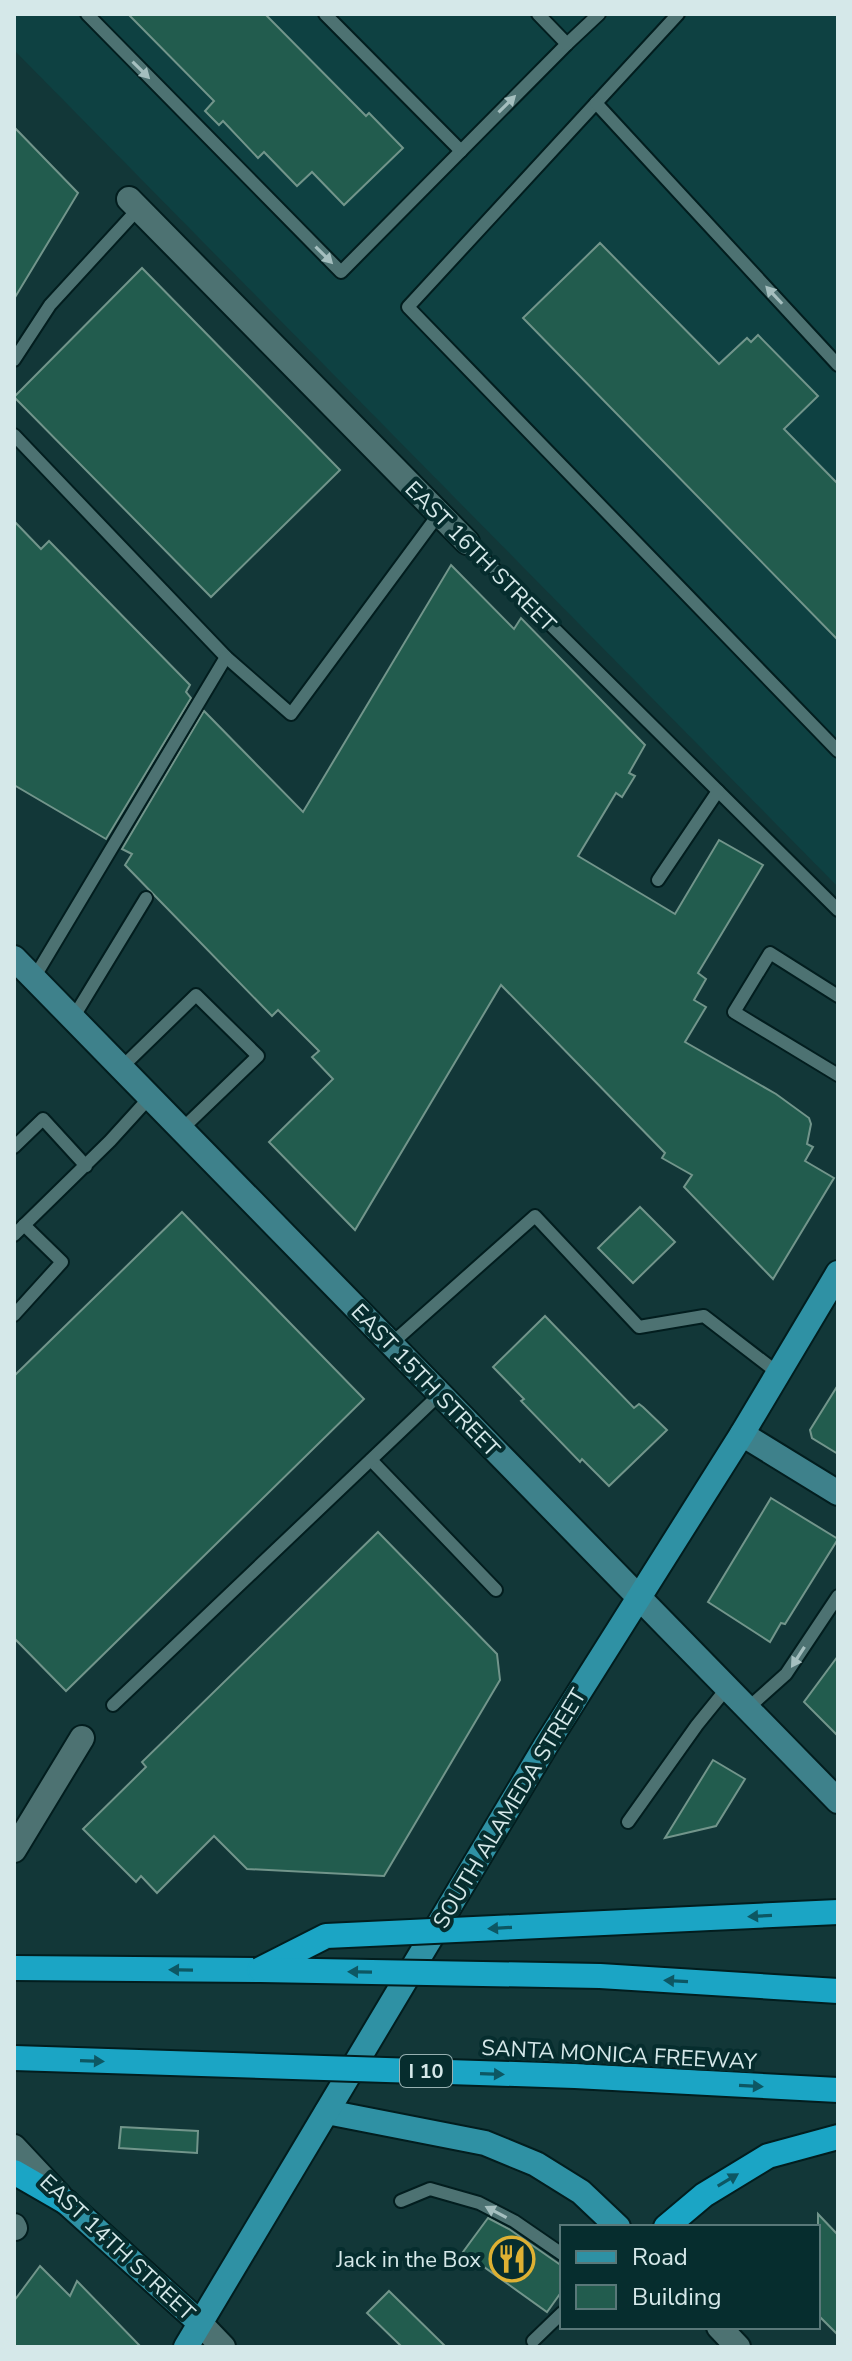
<svg xmlns="http://www.w3.org/2000/svg" width="852" height="2361" font-family="'Nunito Sans',sans-serif">
  <rect width="100%" height="100%" fill="#123738"/>
  <polygon fill="#0e4142" points="14,14 838,14 838,887 14,50"/>
  <g fill="#225c4e" stroke="#72958b" stroke-width="2">
    <polygon points="128,14 265,14 366,116 369,113 403,148 344,205 312,172 297,186 264,152 258,158 223,121 219,125 205,111 214,101"/>
    <polygon points="14,127 78,193 14,299"/>
    <polygon points="600,243 719,364 747,338 751,342 758,335 818,396 784,429 838,484 838,640 523,318"/>
    <polygon points="142,268 340,470 211,597 14,397"/>
    <polygon points="14,521 41,549 49,541 190,685 186,692 191,698 106,839 14,785"/>
    <polygon points="451,565 514,629 521,618 645,745 629,773 635,776 622,797 616,793 578,856 675,914 719,840 763,865 698,973 706,979 694,1000 706,1007 685,1042 776,1094 809,1118 811,1124 807,1144 813,1147 805,1161 834,1178 773,1279 684,1187 692,1175 662,1158 665,1153 501,985 355,1230 269,1142 333,1079 312,1057 319,1051 278,1010 272,1016 125,865 132,854 122,849 204,711 303,812"/>
    <polygon points="640,1207 675,1242 633,1283 598,1248"/>
    <polygon points="182,1212 364,1399 66,1691 14,1638 14,1376"/>
    <polygon points="545,1316 634,1408 639,1404 643,1407 667,1430 609,1486 582,1459 580,1462 521,1401 524,1399 493,1367"/>
    <polygon points="838,1385 838,1454 812,1438 810,1430"/>
    <polygon points="771,1498 838,1539 785,1624 781,1623 770,1642 708,1602"/>
    <polygon points="378,1532 497,1654 500,1680 384,1876 247,1869 214,1836 157,1893 141,1876 136,1882 83,1829 146,1767 142,1762"/>
    <polygon points="838,1656 838,1736 804,1702"/>
    <polygon points="713,1760 745,1779 716,1826 665,1838"/>
    <polygon points="121,2127 198,2131 197,2153 119,2148"/>
    <polygon points="818,2214 838,2235 838,2335 818,2315"/>
    <polygon points="488,2218 509,2229 562,2266 562,2291 547,2312 463,2252"/>
    <polygon points="40,2266 70,2296 77,2281 141,2347 14,2347 14,2301"/>
    <polygon points="389,2291 446,2347 402,2347 367,2313"/>
  </g>
  <g fill="none" stroke-linecap="round" stroke-linejoin="round">
    <g stroke="#021d1e" stroke-width="16">
      <g id="lane">
        <polyline points="87,14 341,272 567,44"/>
        <polyline points="325,14 461,151"/>
        <polyline points="538,14 567,44 599,14"/>
        <polyline points="678,14 408,307 838,751"/>
        <polyline points="596,103 838,365"/>
        <polyline points="14,360 50,305 139,208"/>
        <polyline points="14,435 226,657 291,714 438,515"/>
        <polyline points="467,542 838,910"/>
        <polyline points="658,880 718,791"/>
        <polyline points="34,978 226,657"/>
        <polyline points="838,996 770,953 734,1012 838,1075"/>
        <polyline points="73,1018 146,898"/>
        <polyline points="121,1068 196,995 258,1056 181,1130"/>
        <polyline points="14,1147 43,1119 86,1166"/>
        <polyline points="14,1235 110,1141 150,1097"/>
        <polyline points="14,1315 62,1262 24,1225"/>
        <polyline points="391,1344 535,1216 639,1327 704,1316 778,1373"/>
        <polyline points="371,1460 496,1590"/>
        <polyline points="113,1705 440,1394"/>
        <polyline points="747,1709 786,1674 838,1596"/>
        <polyline points="628,1822 697,1725 727,1688"/>
        <polyline points="401,2201 430,2189 479,2203 514,2221 562,2254"/>
        <polyline points="533,2341 562,2313"/>
      </g>
    </g>
    <g stroke="#021d1e" stroke-width="28">
      <g id="street">
        <polyline points="129,199 467,542"/>
        <polyline points="14,1850 82,1738"/>
        <polyline points="14,2147 59,2195"/>
        <polyline points="14,2226 15,2228"/>
        <polyline points="200,2323 223,2347"/>
        <polyline points="719,2327 738,2347"/>
      </g>
    </g>
    <g stroke="#021d1e" stroke-width="28">
      <g id="secondary">
        <polyline points="14,958 838,1801"/>
        <polyline points="742,1434 838,1493"/>
      </g>
    </g>
    <g stroke="#021d1e" stroke-width="28">
      <g id="primary">
        <polyline points="327,2112 485,2143 536,2164 581,2192 618,2227"/>
        <polyline points="66,2202 200,2323"/>
        <polyline points="186,2347 546,1745 742,1434 838,1273"/>
      </g>
    </g>
    <g stroke="#021d1e" stroke-width="28">
      <g id="highway">
        <polyline points="14,1968 259,1970"/>
        <polyline points="14,2172 66,2202"/>
        <polyline points="666,2227 704,2195 768,2156 838,2137"/>
      </g>
    </g>
    <use href="#lane" stroke="#4d7272" stroke-width="12"/>
    <use href="#street" stroke="#4d7272" stroke-width="24"/>
    <use href="#secondary" stroke="#3e818b" stroke-width="24"/>
    <use href="#primary" stroke="#2f91a4" stroke-width="24"/>
    <use href="#highway" stroke="#1ba5c5" stroke-width="24"/>
    <g stroke="#021d1e" stroke-width="28" stroke-linecap="butt">
      <g id="highway-bridge">
        <polyline points="259,1970 326,1936 838,1912"/>
        <polyline points="261,1970 600,1976 838,1991"/>
        <polyline points="14,2058 575,2076 838,2090"/>
      </g>
    </g>
    <use href="#highway-bridge" stroke="#1ba5c5" stroke-width="24"/>
  </g>
  <defs><path id="oneway-solid" d="M-6-.8H1V-3.2L6.5 0L1 3.2V.8H-6Z" transform="scale(2)"/></defs>
  <g fill="#a5bfbf">
    <use href="#oneway-solid" transform="translate(141 70) rotate(45)"/>
    <use href="#oneway-solid" transform="translate(507 104) rotate(-45)"/>
    <use href="#oneway-solid" transform="translate(324 255) rotate(45)"/>
    <use href="#oneway-solid" transform="translate(774 295) rotate(-133)"/>
    <use href="#oneway-solid" transform="translate(798 1657) rotate(123)"/>
    <use href="#oneway-solid" transform="translate(496 2212) rotate(-152)"/>
  </g>
  <g fill="#0d5763">
    <use href="#oneway-solid" transform="translate(760 1916) rotate(177)"/>
    <use href="#oneway-solid" transform="translate(500 1928) rotate(177)"/>
    <use href="#oneway-solid" transform="translate(181 1970) rotate(-179)"/>
    <use href="#oneway-solid" transform="translate(360 1972) rotate(-179)"/>
    <use href="#oneway-solid" transform="translate(676 1981) rotate(-177)"/>
    <use href="#oneway-solid" transform="translate(92 2061) rotate(2)"/>
    <use href="#oneway-solid" transform="translate(492 2074) rotate(2)"/>
    <use href="#oneway-solid" transform="translate(751 2086) rotate(3)"/>
    <use href="#oneway-solid" transform="translate(728 2180) rotate(-31)"/>
  </g>
  <defs>
    <g id="restaurant-ring" transform="scale(2.3)"><circle r="9.5" fill="#062d2e" stroke="#deb133" stroke-width="1.5"/><path d="M-5-6h1v4h1v-4h1v4h1v-4h1v5L-1.5 .5V6h-2V.5L-5-1ZM5-6V6H3V1.5H1.5Q1.5-4 5-6Z" fill="#deb133"/></g>
  </defs>
  <g fill-rule="evenodd">
    <use href="#restaurant-ring" x="512" y="2259"/>
  </g>
  <g text-anchor="middle" stroke-width="8" stroke-linejoin="round" paint-order="stroke">
    <rect fill="#062d2e" stroke="#97b0b1" stroke-width="2" x="400" y="2055" width="52" height="32" rx="6"/>
    <g font-size="20" font-weight="bold" fill="#d5e8e9">
      <text x="426" y="2078">I 10</text>
    </g>
    <g font-size="22" fill="#d5e8e9" stroke="#062d2e">
      <text transform="translate(481 556) rotate(45)" y="8">EAST 16TH STREET</text>
      <text transform="translate(426 1380) rotate(46)" y="8">EAST 15TH STREET</text>
      <text transform="translate(509 1808) rotate(-59)" y="8">SOUTH ALAMEDA STREET</text>
      <text transform="translate(619 2054) rotate(3)" y="8">SANTA MONICA FREEWAY</text>
      <text transform="translate(118 2247) rotate(43)" y="8">EAST 14TH STREET</text>
    </g>
    <g font-size="22" fill="#d5e8e9" stroke="#062d2e" text-anchor="end">
      <text x="481" y="2267">Jack in the Box</text>
    </g>
  </g>
  <rect width="852" height="2361" fill="none" stroke="#d5e8e9" stroke-width="32"/>
  <rect x="560" y="2225" width="260" height="104" fill="#062d2e" stroke="#597879" stroke-width="2"/>
  <rect x="576" y="2251" width="40" height="12" fill="#2f91a4" stroke="#597879" stroke-width="2"/>
  <text x="632" y="2265" font-size="24" fill="#d5e8e9">Road</text>
  <rect x="576" y="2285" width="40" height="24" fill="#225c4e" stroke="#597879" stroke-width="2"/>
  <text x="632" y="2305" font-size="24" fill="#d5e8e9">Building</text>
</svg>
